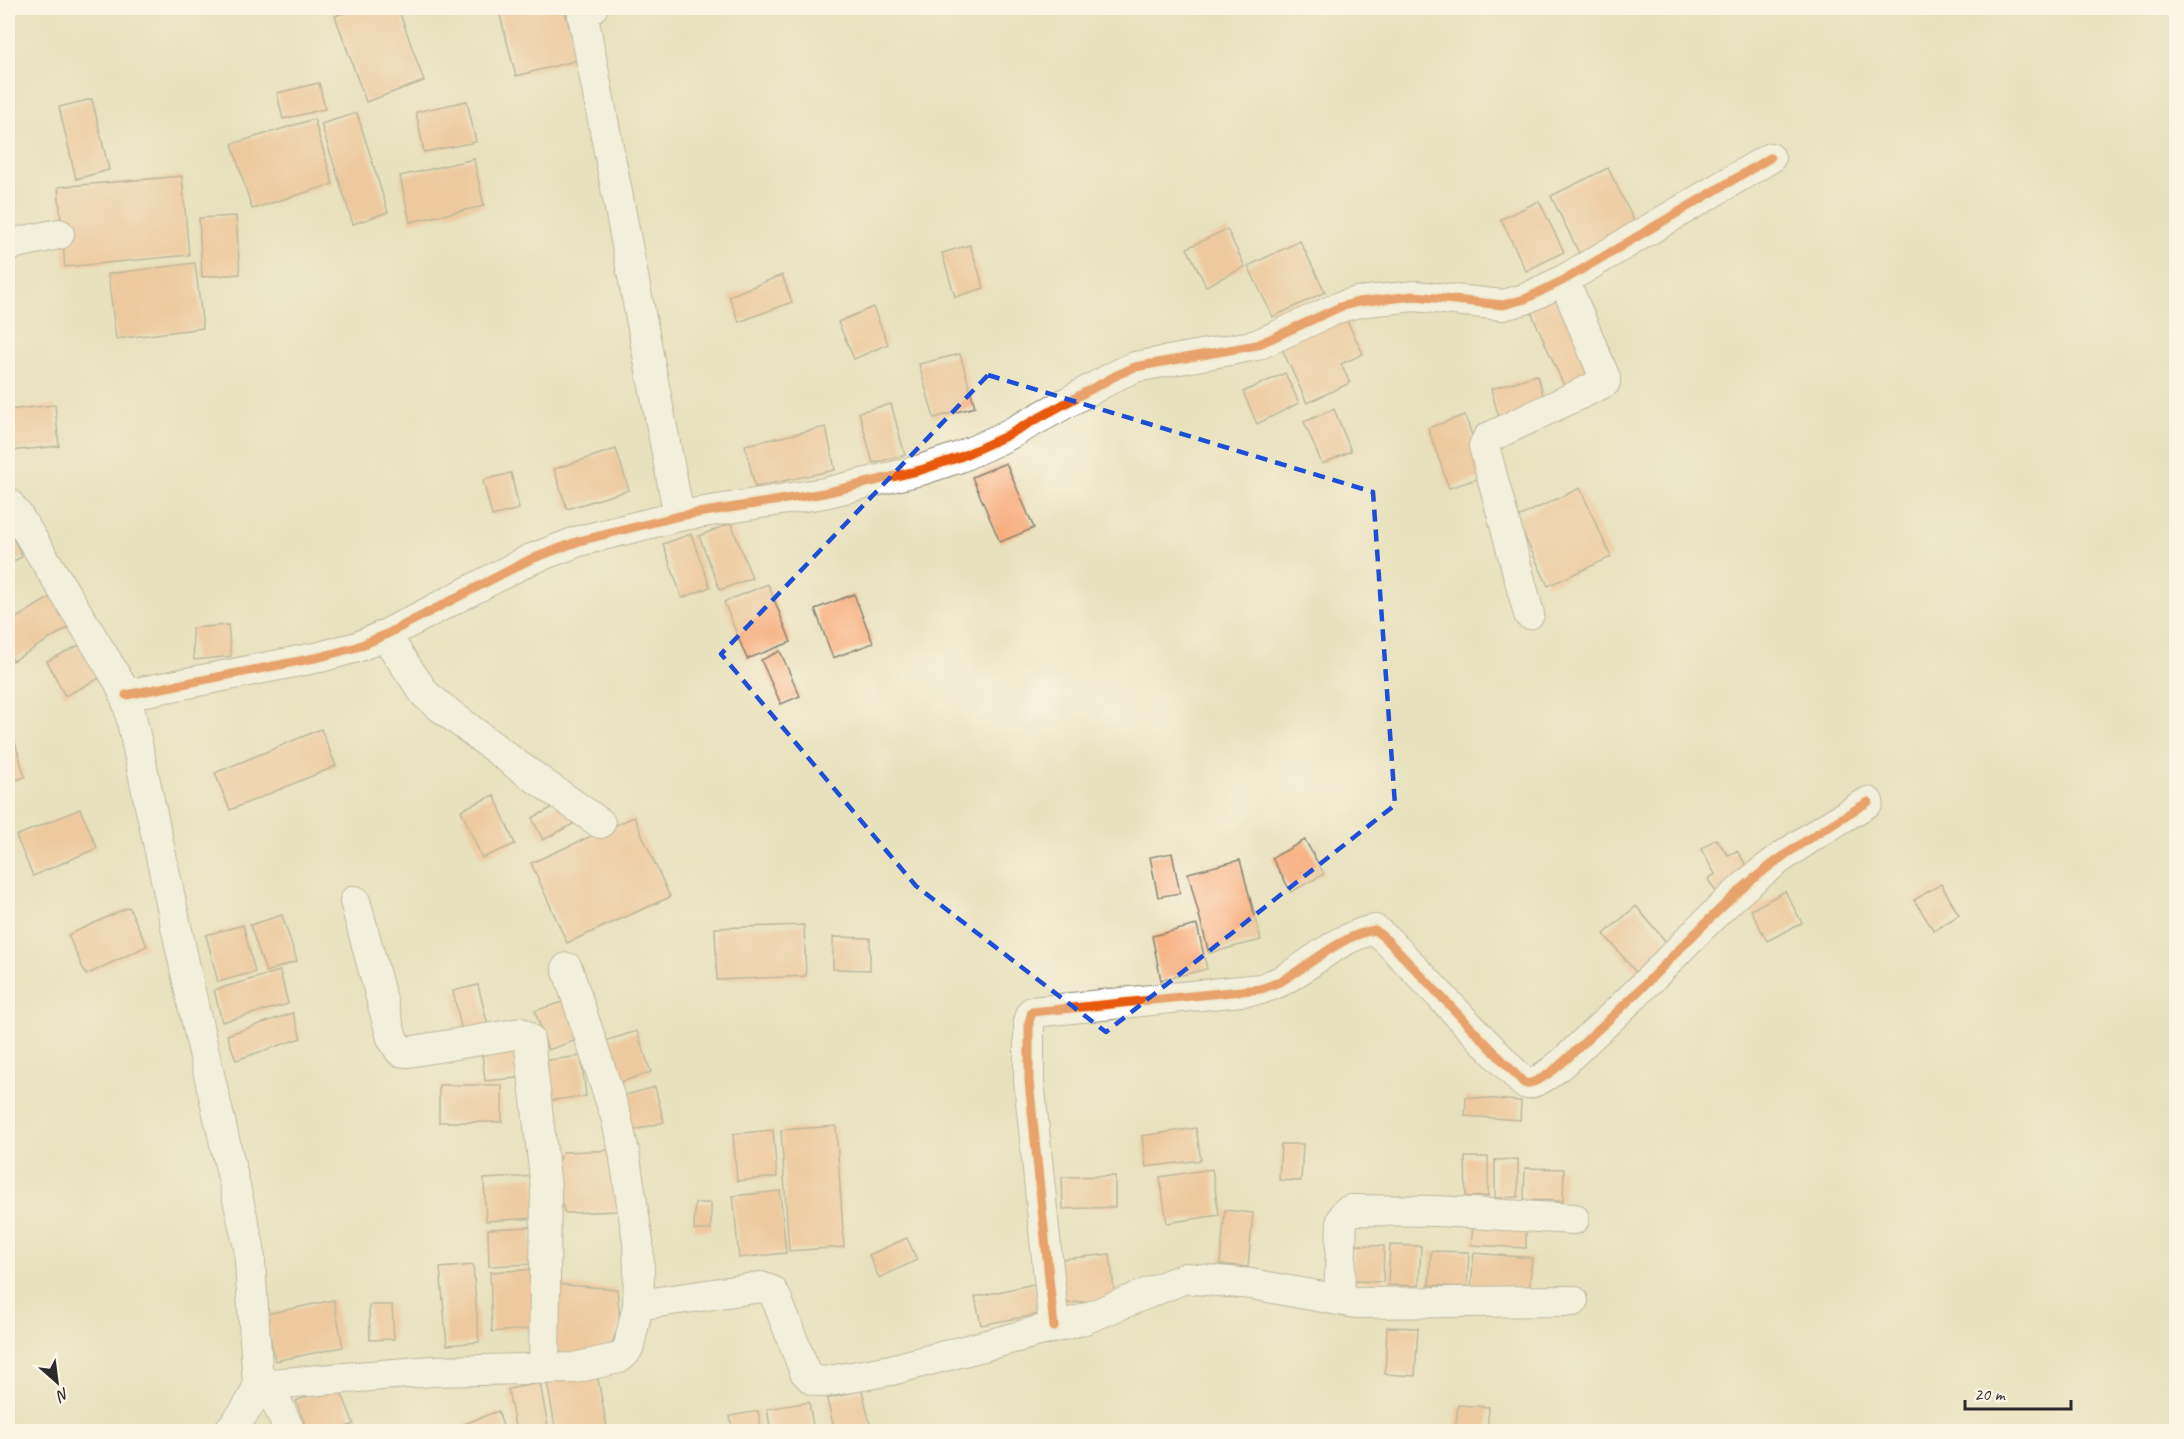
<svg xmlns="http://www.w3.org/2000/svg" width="2184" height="1439" font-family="Caveat,sans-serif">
  <rect width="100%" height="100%" fill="#fcf5e5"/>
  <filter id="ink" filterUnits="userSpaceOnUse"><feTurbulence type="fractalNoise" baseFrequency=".0167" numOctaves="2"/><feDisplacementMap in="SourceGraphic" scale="12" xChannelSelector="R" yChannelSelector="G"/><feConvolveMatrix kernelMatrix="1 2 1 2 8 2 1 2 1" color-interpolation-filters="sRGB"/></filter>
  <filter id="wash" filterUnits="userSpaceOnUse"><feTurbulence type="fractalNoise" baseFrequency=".008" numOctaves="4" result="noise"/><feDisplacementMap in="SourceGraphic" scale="24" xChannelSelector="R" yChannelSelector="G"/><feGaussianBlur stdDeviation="1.35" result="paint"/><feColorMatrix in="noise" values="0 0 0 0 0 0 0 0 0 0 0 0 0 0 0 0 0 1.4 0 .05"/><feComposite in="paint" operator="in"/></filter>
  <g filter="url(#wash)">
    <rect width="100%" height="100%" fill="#e8e1bd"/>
    <g id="blocks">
      <g fill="#f7ac7c">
        <polygon points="359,8 398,8 424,81 366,102 335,16"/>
        <polygon points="498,8 564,8 578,60 516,76"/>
        <polygon points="319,83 325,109 283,119 277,93"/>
        <polygon points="92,99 109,170 76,179 59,107"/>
        <polygon points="467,101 476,142 424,152 416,112"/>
        <polygon points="357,113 388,212 353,224 321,124"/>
        <polygon points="314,119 333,184 252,209 232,144"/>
        <polygon points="474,159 484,206 410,222 400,176"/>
        <polygon points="1608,168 1637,227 1580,255 1551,196"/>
        <polygon points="182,176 189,255 65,267 58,187"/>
        <polygon points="1539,201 1564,252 1526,271 1501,219"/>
        <polygon points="236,216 240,274 202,277 199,218"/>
        <polygon points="1227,229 1245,267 1206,286 1187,248"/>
        <polygon points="1300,241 1325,292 1273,317 1248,266"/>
        <polygon points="970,245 984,288 955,297 942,253"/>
        <polygon points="195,263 203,328 116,339 108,274"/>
        <polygon points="782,275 792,302 739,322 729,296"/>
        <polygon points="1560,291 1595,372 1564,386 1528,305"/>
        <polygon points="873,307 888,344 854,359 838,322"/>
        <polygon points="1341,308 1363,354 1341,364 1350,383 1307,403 1277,338"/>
        <polygon points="960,354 975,407 934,418 919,364"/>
        <polygon points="1285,373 1299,403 1257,424 1243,392"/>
        <polygon points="1537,375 1547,407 1500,421 1491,389"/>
        <polygon points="891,404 905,455 873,463 859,412"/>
        <polygon points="55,405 59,446 10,451 8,410"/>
        <polygon points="1334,409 1351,451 1322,464 1304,422"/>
        <polygon points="1465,415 1486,476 1449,488 1428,428"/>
        <polygon points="826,427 835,470 755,487 745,445"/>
        <polygon points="616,449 629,490 567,509 554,469"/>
        <polygon points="1006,463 1034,528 1000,542 972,477"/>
        <polygon points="511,473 519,509 492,516 483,480"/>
        <polygon points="1580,488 1611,557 1548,586 1516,518"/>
        <polygon points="731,523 752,578 720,590 699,536"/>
        <polygon points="8,528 22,557 8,564"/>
        <polygon points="691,534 710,587 682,598 663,544"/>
        <polygon points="768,584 791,642 747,659 724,602"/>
        <polygon points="57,593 76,623 13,661 8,651 8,623"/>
        <polygon points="854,594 873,643 833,658 815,609"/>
        <polygon points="228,625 231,656 194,660 192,628"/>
        <polygon points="84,643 102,677 65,696 47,661"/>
        <polygon points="780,651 800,696 781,704 761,660"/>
        <polygon points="10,726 25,777 8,783 8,727"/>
        <polygon points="321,729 336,766 230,810 215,773"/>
        <polygon points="494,795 515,844 482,858 461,810"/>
        <polygon points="563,802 573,824 543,840 532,818"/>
        <polygon points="80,809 97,848 33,876 16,836"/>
        <polygon points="634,817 670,897 567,943 531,863"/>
        <polygon points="1716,839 1728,855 1737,851 1749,869 1717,894 1708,879 1715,874 1701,849"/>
        <polygon points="1305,840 1324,874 1291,892 1272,858"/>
        <polygon points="1172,853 1180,893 1158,897 1150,857"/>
        <polygon points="1240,860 1261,940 1209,953 1188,873"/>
        <polygon points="1941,884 1959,915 1934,931 1914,900"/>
        <polygon points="1785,891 1802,923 1767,941 1751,910"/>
        <polygon points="1636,906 1671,948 1638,975 1604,934"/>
        <polygon points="129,907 147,946 86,975 68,935"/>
        <polygon points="282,915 297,961 266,972 250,925"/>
        <polygon points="243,925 255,972 218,982 206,935"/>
        <polygon points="804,925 806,976 717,980 715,928"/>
        <polygon points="1197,925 1207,969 1161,980 1152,936"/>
        <polygon points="833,937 870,938 870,970 833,969"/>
        <polygon points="280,971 288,1004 222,1022 214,990"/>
        <polygon points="478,985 488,1026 462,1032 453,991"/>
        <polygon points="574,998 588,1036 548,1050 535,1011"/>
        <polygon points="293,1013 301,1038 236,1060 227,1035"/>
        <polygon points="637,1031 651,1072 618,1083 605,1041"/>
        <polygon points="522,1040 526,1077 485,1081 481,1044"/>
        <polygon points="581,1056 586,1096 546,1101 541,1061"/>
        <rect x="439" y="1085" width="63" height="37"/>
        <polygon points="655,1087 664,1122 631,1131 622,1096"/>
        <polygon points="1466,1097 1521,1101 1520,1120 1465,1116"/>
        <polygon points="836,1126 844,1247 789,1251 781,1130"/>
        <polygon points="1196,1128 1201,1160 1146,1167 1142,1136"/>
        <polygon points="773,1130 777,1177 737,1181 733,1134"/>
        <polygon points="1281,1144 1303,1144 1301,1181 1279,1180"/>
        <polygon points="618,1150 620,1211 565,1213 559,1197 558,1161 563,1152"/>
        <polygon points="1465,1157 1488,1157 1488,1196 1466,1197"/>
        <polygon points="1518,1159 1518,1197 1495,1198 1495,1160"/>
        <polygon points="1525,1168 1564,1169 1563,1201 1524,1200"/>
        <polygon points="1212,1169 1219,1215 1167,1223 1160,1177"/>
        <polygon points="535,1176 537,1218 486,1221 484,1179"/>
        <polygon points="1115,1176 1115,1207 1063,1209 1062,1177"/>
        <polygon points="780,1191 786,1253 739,1258 733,1196"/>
        <polygon points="695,1203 711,1203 711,1230 694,1230"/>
        <polygon points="1225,1210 1253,1213 1248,1267 1220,1264"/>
        <polygon points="1474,1217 1526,1220 1526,1248 1471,1245"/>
        <polygon points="531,1227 532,1264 489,1266 488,1229"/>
        <polygon points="907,1238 917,1260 879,1278 869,1255"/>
        <polygon points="1354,1245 1384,1246 1383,1282 1353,1281"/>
        <polygon points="1390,1245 1421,1246 1419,1286 1388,1285"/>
        <polygon points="1431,1251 1469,1252 1467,1287 1429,1285"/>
        <polygon points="1474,1253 1532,1258 1529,1291 1471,1287"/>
        <polygon points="1110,1254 1115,1299 1059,1304 1055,1260"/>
        <polygon points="473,1265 479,1342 447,1345 440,1268"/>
        <polygon points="537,1269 540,1328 492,1332 490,1272"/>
        <polygon points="554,1284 617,1289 620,1322 610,1349 579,1359 548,1347"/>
        <polygon points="1034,1284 1040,1314 981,1325 975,1297"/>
        <polygon points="334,1300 343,1347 275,1361 266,1314"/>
        <polygon points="369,1305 392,1305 394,1339 370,1340"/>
        <polygon points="1387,1327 1418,1328 1415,1376 1385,1374"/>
        <polygon points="597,1374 607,1428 588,1432 556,1432 547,1382"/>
        <polygon points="540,1383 549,1432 516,1432 508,1389"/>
        <polygon points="338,1384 354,1424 334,1432 308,1432 296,1401"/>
        <polygon points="862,1390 872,1432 835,1432 827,1399"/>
        <polygon points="809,1402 814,1432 771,1432 767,1409"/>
        <polygon points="1458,1405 1489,1407 1487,1432 1455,1432"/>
        <polygon points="498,1411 505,1432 455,1432 454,1428"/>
        <polygon points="758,1411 762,1432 733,1432 730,1416"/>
      </g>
    </g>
  </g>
  <g filter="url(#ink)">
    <use href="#blocks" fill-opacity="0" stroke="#8a8674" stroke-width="1.5"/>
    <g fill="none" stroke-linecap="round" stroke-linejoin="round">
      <g stroke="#8a8674" stroke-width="32">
        <g id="street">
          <polyline points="592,8 583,16 679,516"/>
          <polyline points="8,247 16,243 59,234"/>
          <path d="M8,503l10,13 102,167 9,24 64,298 56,242 9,138c-6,19 -17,32 -30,47"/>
          <polyline points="1529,614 1484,446 1488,438 1605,382 1605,378 1564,280"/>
          <polyline points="385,635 425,694 438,705 517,765 600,823"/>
          <polyline points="126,695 320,657 357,647 385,635 529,560 579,541 679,516 824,493 921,470 960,457 1004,437 1117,375 1135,367 1257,345 1340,307 1358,302 1415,296 1503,305 1525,299 1564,280 1770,158"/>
          <polyline points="355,901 392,1038 400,1051 408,1052 521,1033 529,1039 546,1187 544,1369"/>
          <polyline points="1339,1300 1342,1220 1346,1212 1351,1210 1437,1211 1574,1219"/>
          <polyline points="638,1305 761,1287 772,1291 777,1300 805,1372 813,1380 824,1382 891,1370 1082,1320 1185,1278 1251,1284 1356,1303 1573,1301"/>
          <path d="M1054,1327l-25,-246v-59l3,-10 229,-23c7,-3 15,-5 22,-9 29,-16 58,-45 92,-50l13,11 136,142c18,4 55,-36 69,-49 53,-46 98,-101 151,-147 38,-33 81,-59 124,-85"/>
          <polyline points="268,1383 290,1432"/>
          <polyline points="258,1385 432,1371 574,1368 619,1358 625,1353 629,1346 638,1305 639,1272 638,1242 624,1152 616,1117 567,968"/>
        </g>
      </g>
      <use href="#street" stroke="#fff" stroke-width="30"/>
      <g stroke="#fcf5e5" stroke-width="13">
        <g id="cycleway">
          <polyline points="126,695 320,657 357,647 385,635 529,560 579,541 679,516 824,493 921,470 960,457 1004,437 1117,375 1135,367 1257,345 1340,307 1358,302 1415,296 1503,305 1525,299 1564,280 1770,158"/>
          <path d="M1054,1327l-25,-246v-59l3,-10 229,-23c7,-3 15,-5 22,-9 29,-16 58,-45 92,-50l13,11 136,142c18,4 55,-36 69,-49 53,-46 98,-101 151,-147 38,-33 81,-59 124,-85"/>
        </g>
      </g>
      <use href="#cycleway" stroke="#e8590c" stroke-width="9"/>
    </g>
  </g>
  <path d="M0 0H2184V1439H0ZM988,375l385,117 22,313 -289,227 -190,-146 -195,-232z" fill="#e8e1bd" fill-opacity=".55" fill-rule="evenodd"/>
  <path fill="none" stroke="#1d4ed8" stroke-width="4.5" stroke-dasharray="12 8" stroke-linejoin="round" d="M988,375l385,117 22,313 -289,227 -190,-146 -195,-232z"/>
  <rect width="2184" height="1439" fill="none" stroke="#fcf5e5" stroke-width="30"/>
  <g transform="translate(57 1382) rotate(152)" stroke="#fcf5e5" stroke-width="4.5" paint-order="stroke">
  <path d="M0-4.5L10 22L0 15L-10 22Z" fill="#2b2b2b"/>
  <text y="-9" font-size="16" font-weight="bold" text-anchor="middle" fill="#2b2b2b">N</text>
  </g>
  <path d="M1965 1400v9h106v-9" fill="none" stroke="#2b2b2b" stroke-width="3"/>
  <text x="1974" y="1400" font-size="18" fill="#2b2b2b" stroke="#fcf5e5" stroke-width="4.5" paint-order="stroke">20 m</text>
</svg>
